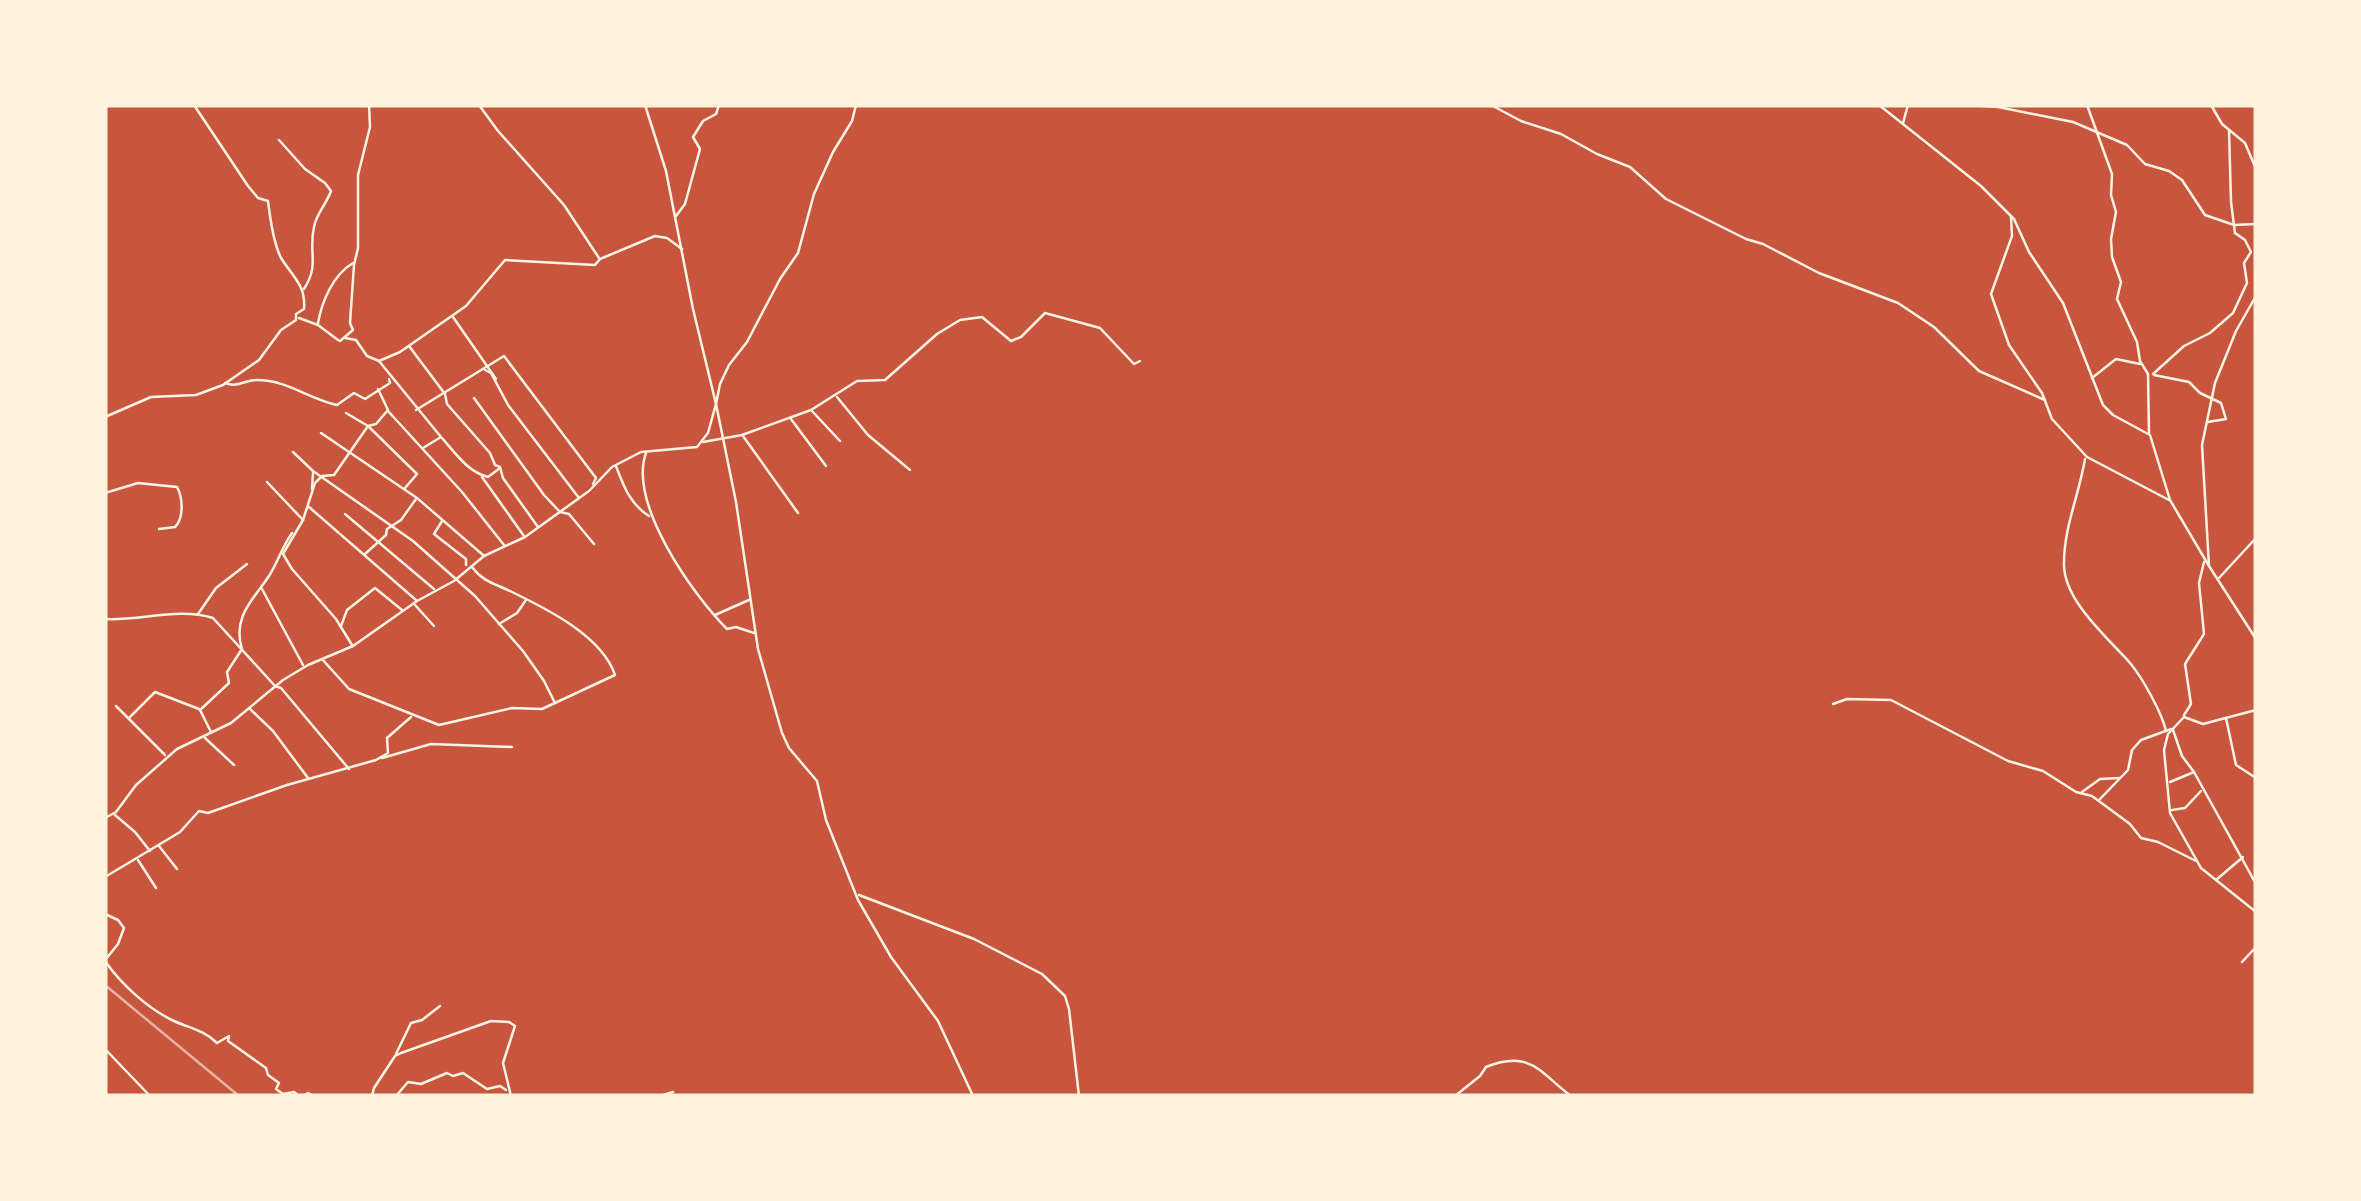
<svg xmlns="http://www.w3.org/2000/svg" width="2361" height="1201" font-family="Jost,sans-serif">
  <rect width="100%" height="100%" fill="#c8553d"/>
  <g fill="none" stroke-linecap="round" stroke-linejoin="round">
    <g stroke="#fff3e0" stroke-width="2.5">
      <polyline points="479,105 498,131 564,205 599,258"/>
      <polyline points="856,105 852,121 833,152 814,194 798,253 780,279 747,342 729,365 720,384 716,404 736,502 758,649 782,733 789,748 817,781 826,820 858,900 891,957 938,1021 973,1096"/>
      <polyline points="1491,105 1521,121 1561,134 1597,154 1630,167 1666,199 1746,239 1763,244 1819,273 1898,303 1934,327 1979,371 2045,400"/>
      <polyline points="1879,105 1981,186 2014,219 2029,252 2063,303 2103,405 2113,415 2150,435 2170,500 2209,566"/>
      <polyline points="1961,105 1964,105"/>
      <polyline points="1969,105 1998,107 2073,122 2127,145 2145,164 2169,171 2182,180 2205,215 2234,225 2256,224"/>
      <polyline points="2087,105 2112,174 2111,195 2116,212 2111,239 2112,257 2121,282 2117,299 2137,342 2140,361 2148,374 2149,434"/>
      <polyline points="2211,105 2222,124 2245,143 2256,169"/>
      <polyline points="1903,123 1908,105"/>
      <path d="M279,140l26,29 20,14 6,8c-4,12 -15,23 -17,36 -6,26 6,37 -10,62"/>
      <polyline points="676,216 685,204 700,149 693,137 703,121 716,114 719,105"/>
      <polyline points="2011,217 2012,236 1991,294 2009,345 2042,393 2052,419 2087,457 2169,500"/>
      <polyline points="2256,296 2236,331 2215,383 2202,445 2209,566 2256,639"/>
      <polyline points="453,317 496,379"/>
      <polyline points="299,318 318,325 338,340"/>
      <path d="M318,323c4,-22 15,-48 35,-60"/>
      <polyline points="345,338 356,340 367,356 379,361 441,437 423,448"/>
      <polyline points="340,341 353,330 350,323 354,265 358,248 358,175 370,127 369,105"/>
      <polyline points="409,346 445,394 447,404 490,453 495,465 500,467 503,478 538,527"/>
      <polyline points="379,361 400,352 466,306 505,260 595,265 600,259 655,236 667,238 682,249"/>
      <polyline points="485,370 491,373 508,405 579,498"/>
      <polyline points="2153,374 2184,346 2210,333 2233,313 2247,283 2244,263 2251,252 2245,240 2235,233 2231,202 2229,130"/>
      <polyline points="2154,375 2189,382 2200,393 2221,403 2226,419 2208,422"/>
      <polyline points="2092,378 2116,359 2140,364"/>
      <path d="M225,383c13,5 19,-3 32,-3 30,0 52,19 80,25l17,-12 11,6 25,-16 -1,-4"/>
      <polyline points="837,397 868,435 910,470"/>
      <polyline points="474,398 544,495 560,512 569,514 594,544"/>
      <polyline points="416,410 504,356 596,478 593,484"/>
      <polyline points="388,411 462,492 504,545"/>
      <polyline points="812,411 840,441"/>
      <polyline points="346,413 368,426 417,474 405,488"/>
      <path d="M105,417l46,-20 45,-2 27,-10 36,-25 22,-30 15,-10v-6l8,-5c2,-24 -11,-32 -23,-51 -8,-16 -11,-40 -13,-57l-10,-3 -10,-12 -54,-81"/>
      <polyline points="791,419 826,466"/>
      <polyline points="321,433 417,498 483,555"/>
      <polyline points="743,436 798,513"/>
      <path d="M442,438c14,16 26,34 46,39l12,-9"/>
      <polyline points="703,442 742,435 811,410 857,381 885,380 937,334 960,320 982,317 1011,341 1021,337 1045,313 1100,328 1134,364 1140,361"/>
      <polyline points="293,452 313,471 413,541 475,596 523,651 544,681 555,703"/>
      <path d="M646,453c-18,50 46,141 81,176l9,-2 18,6"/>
      <path d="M2085,459c-6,36 -21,68 -21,104 -1,37 43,74 66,100 12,14 32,50 36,68"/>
      <path d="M616,466c8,21 14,38 33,50"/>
      <polyline points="482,477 524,536"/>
      <polyline points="267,482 303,520"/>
      <polyline points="312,489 313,473"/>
      <path d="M105,493l33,-10 39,4c6,11 7,31 -2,40l-16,2"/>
      <polyline points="309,507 416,600"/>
      <polyline points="345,514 434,589"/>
      <polyline points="442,521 434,534 466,559 466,565"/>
      <polyline points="365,554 386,535 387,529 401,520 416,499"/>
      <polyline points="2219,578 2256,538"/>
      <polyline points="262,589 303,665"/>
      <polyline points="415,605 434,626"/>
      <polyline points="198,614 216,588 247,564"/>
      <polyline points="715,615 749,600"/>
      <path d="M105,619c36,2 73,-12 108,-1l62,68 6,2 68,81"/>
      <polyline points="499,624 517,613 526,600"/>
      <polyline points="341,626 347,610 375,588 402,610"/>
      <polyline points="352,645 336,619 292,569 283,554 303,520 315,483 322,476 334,475 368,426 376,424 388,410 378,389"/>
      <path d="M322,659l27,30 90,36 73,-17 30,1 73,-34c-13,-39 -68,-66 -103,-83 -16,-8 -29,-10 -40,-25"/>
      <polyline points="1833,704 1847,699 1891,700 2008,761 2043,771 2076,792 2092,796 2130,824 2141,838 2158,842 2196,861"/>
      <polyline points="116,706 165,755"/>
      <polyline points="249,708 273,731 308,778"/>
      <polyline points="2256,710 2203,724 2184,717 2168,734 2164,750 2170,813 2201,868 2256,912"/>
      <polyline points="2184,715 2191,704 2185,664 2204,634 2199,583 2204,562"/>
      <polyline points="130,717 155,692 199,709"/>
      <polyline points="2226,718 2236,765 2256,778"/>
      <polyline points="2173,730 2182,756 2194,772"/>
      <path d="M211,732l-11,-22 29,-27 -2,-11 15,-23c-10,-32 11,-49 27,-73 9,-14 13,-29 23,-43"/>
      <polyline points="205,738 234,765"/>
      <polyline points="382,758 431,744 512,747"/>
      <polyline points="2170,782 2194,772 2256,884"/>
      <polyline points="2082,792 2100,779 2120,778"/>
      <polyline points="2100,799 2128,770 2132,750 2141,740 2171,729"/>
      <polyline points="2172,810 2185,808 2201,791"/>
      <polyline points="115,815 135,832 150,851"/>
      <polyline points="105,818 116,812 136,785 177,749 231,723 283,680 308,665 353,646 417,601 454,581 484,556 525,537 589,491 612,467 641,452 697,447 708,433 716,404 693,309 666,171 645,105"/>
      <polyline points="159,846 177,869"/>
      <polyline points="138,860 156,888"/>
      <polyline points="105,877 180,832 199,811 208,813 287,785 376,760 388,753 387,738 411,717"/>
      <polyline points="2216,880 2243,857"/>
      <polyline points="859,895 974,939 1042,974 1065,996 1069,1009 1079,1096"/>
      <polyline points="105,914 118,920 124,928 118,944 106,959"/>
      <path d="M105,961c16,23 43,48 69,60 15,7 30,9 43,22l12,-7 -1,5 38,27 2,7 11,8 -3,6 7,5 11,-2 5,4"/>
      <polyline points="2242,962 2256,947"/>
      <polyline points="105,1049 150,1096"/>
      <polyline points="396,1054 411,1023 422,1020 440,1006"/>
      <polyline points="303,1096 308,1093 314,1096"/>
      <polyline points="372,1096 374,1088 395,1056 401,1053 491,1021 509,1022 515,1026 503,1063 511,1096"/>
      <polyline points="396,1096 408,1082 421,1084 447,1073 453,1076 463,1073 487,1089 500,1086 506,1090"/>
      <polyline points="660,1096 673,1092"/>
      <path d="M1455,1096l25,-20 6,-9c45,-18 54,6 85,29"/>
    </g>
    <polyline stroke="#e9b49f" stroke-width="2.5" points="105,985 239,1096"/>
  </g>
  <rect width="2361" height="1201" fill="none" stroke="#fff3e0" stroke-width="215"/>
</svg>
